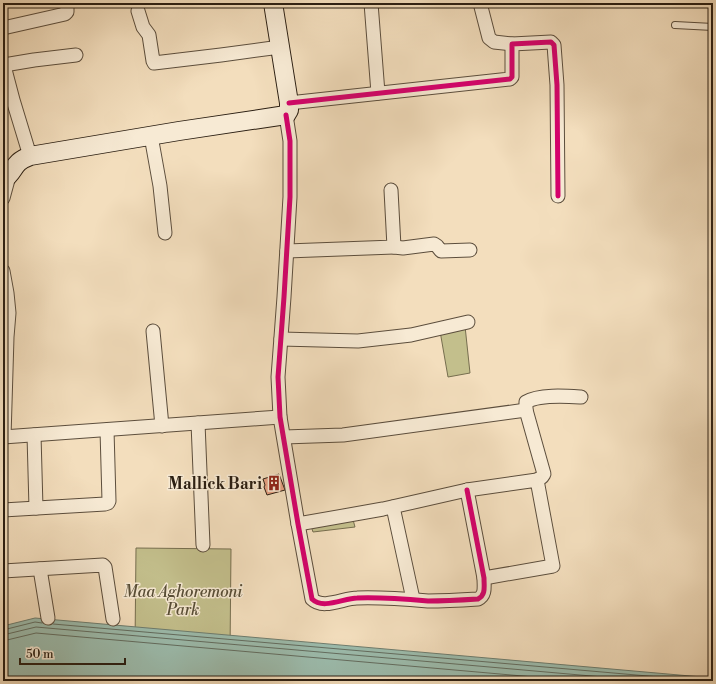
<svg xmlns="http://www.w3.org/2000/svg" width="716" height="684" font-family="'Libre Bodoni',serif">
  <rect width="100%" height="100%" fill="#f3debd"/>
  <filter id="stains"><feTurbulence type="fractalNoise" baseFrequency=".005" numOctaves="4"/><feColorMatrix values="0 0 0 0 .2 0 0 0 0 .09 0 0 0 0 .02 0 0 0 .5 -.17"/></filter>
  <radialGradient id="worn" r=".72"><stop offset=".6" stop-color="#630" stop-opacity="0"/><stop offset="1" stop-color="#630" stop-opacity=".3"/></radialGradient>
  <g fill="#c3bf8c" stroke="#766e4f">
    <polygon points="465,326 470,373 448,377 440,331"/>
    <polygon points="352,516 355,527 313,532 310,523"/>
    <polygon points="136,548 231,549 230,652 138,681 3,627 135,645"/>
  </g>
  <polygon fill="#9cbcad" stroke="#6e7d6f" points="35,618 713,678 713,681 3,681 3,626"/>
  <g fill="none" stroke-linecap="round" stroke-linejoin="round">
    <g stroke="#636d60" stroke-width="1">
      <polyline points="53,624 705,681"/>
      <polyline points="3,630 35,622 42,623"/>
      <polyline points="3,635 36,627 648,681"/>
      <polyline points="3,641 36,633 579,681"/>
    </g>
  </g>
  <polygon fill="#e8a182" stroke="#2a1e12" points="279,474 285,490 267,495 264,487 265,485 263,479"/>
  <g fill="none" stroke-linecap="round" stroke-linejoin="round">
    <g stroke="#5c4e3d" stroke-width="8">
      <polyline id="lane" points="675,25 713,27"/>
    </g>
    <g stroke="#5c4e3d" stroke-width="15">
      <g id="street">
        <polyline points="371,3 378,93"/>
        <polyline points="480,3 489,38 494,42 512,44"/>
        <polyline points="138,11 143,27 149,35 153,61 154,63 221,55 280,47"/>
        <polyline points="3,28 65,14 67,12 67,3"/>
        <polyline points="3,62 13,100 30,156"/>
        <polyline points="4,65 34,60 76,55"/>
        <polyline points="289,103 510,79 512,77 512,44 551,42 554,45 557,85 558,196"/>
        <path d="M286,115l4,26v56l-6,100 -6,80 2,40 18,107 14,75c11,11 32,-1 45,-1 24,-1 48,1 71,3 17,0 34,-1 50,-2 8,-4 6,-12 6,-21l-17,-88"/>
        <polyline points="151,136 160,186 165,233"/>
        <polyline points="3,198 9,176"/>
        <polyline points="394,247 403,248 434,244 437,246 441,251 470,250"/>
        <polyline points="287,251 394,247 391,190"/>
        <polyline points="3,271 7,293 9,313 7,337 4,437"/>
        <polyline points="153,331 162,426"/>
        <polyline points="281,339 358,341 411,335 468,322"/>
        <polyline points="198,423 203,545"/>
        <polyline points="34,435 36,508"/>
        <polyline points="3,437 280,417"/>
        <polyline points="284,437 343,435 526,410"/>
        <path d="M537,480l5,-3 2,-3 -18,-64v-8c13,-8 40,-6 55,-5"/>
        <polyline points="393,507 413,599"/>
        <polyline points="3,510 105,504 108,503 109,501 107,430"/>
        <polyline points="298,524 383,509 467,490 537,480 553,566 484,578"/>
        <polyline points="40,569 48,618"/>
        <polyline points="3,571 103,565 105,567 113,619"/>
      </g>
    </g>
    <g stroke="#2a1e12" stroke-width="20">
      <path id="secondary" d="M3,180c13,-8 8,-17 27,-24l149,-25 107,-16 3,-5v-7l-16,-100"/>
    </g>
    <use href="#lane" stroke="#f7ead4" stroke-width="6"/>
    <use href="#street" stroke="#f7ead4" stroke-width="13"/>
    <use href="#secondary" stroke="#f7ead4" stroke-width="18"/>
    <g stroke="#f7ead4" stroke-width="8">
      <g id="cycleway">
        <polyline points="289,103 510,79 512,77 512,44 551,42 554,45 557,85 558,196"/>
        <path d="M286,115l4,26v56l-6,100 -6,80 2,40 18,107 14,75c11,11 32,-1 45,-1 24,-1 48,1 71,3 17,0 34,-1 50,-2 8,-4 6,-12 6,-21l-17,-88"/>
      </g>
    </g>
    <use href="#cycleway" stroke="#d6006c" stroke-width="5"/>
  </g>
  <defs>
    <g id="building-bare" transform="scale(1.2)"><path d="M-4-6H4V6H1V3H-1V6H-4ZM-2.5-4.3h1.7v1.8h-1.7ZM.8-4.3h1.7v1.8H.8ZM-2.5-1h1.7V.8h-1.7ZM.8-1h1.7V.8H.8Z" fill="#8f2418" stroke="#f7ead4" stroke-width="2.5" paint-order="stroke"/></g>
  </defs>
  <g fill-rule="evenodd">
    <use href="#building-bare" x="274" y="483"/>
  </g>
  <g text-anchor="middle" stroke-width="3" stroke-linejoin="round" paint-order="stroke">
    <g font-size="16" font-weight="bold" fill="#2a1e12" stroke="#f7ead4" text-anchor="end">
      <text x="262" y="489">Mallick Bari</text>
    </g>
    <g font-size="16" font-style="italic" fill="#584e37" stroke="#f7ead4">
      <text x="183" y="597">Maa Aghoremoni<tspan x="183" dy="18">Park</tspan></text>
    </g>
  </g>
  <rect width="716" height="684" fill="none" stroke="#f3debd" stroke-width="16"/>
  <rect x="4" y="4" width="708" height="676" fill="none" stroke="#2a1e12" stroke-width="2"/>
  <rect x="8" y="8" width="700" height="668" fill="none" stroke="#2a1e12"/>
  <path d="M20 658v6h105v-6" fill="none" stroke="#2a1e12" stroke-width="2"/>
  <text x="26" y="658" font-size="12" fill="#2a1e12" stroke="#f7ead4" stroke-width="3" paint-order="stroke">50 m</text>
  <rect width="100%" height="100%" filter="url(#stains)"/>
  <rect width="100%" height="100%" fill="url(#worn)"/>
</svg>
